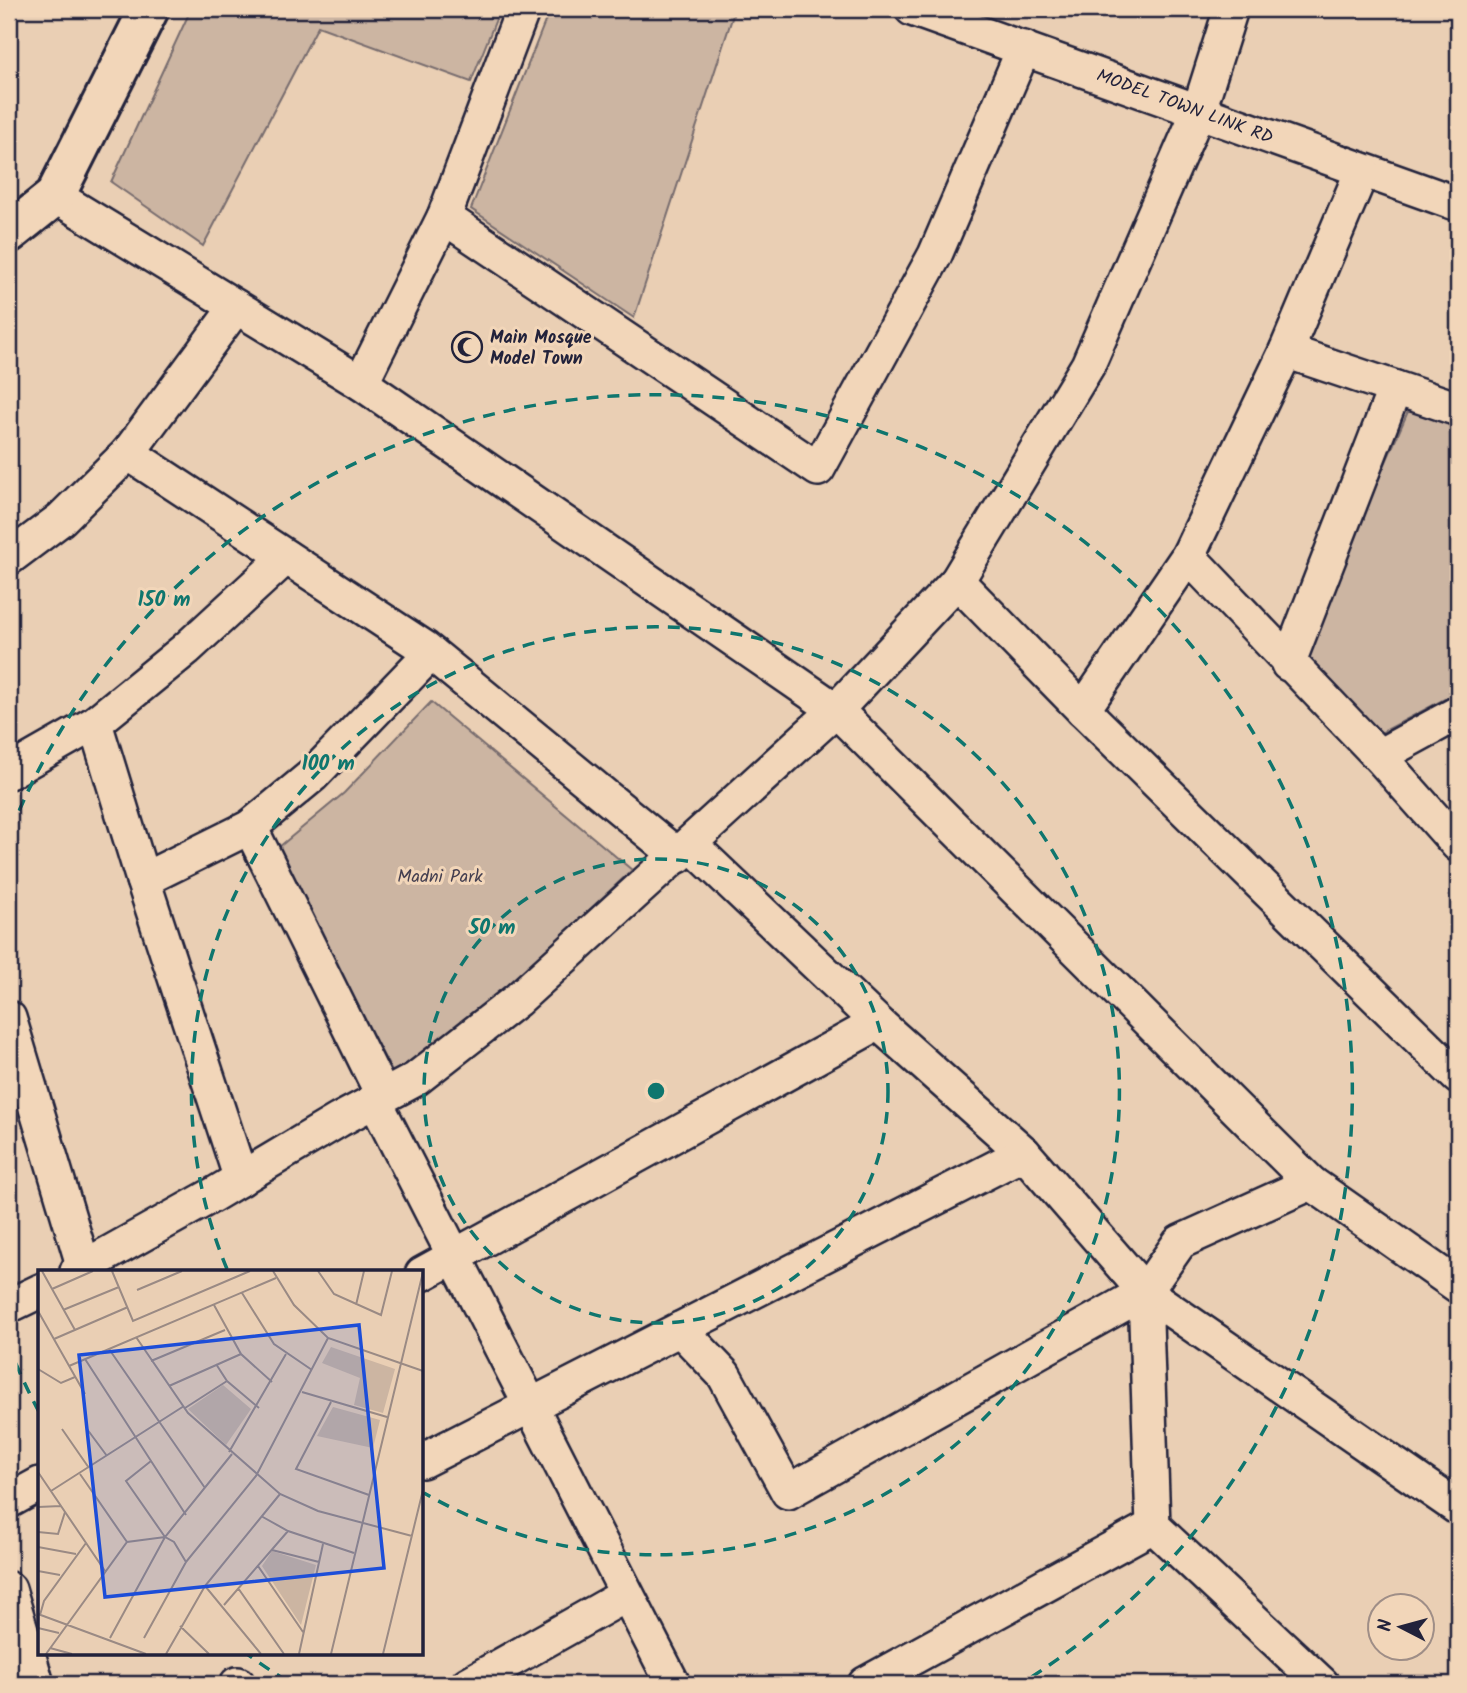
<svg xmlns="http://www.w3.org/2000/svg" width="1467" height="1693" font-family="Kalam,sans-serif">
  <rect width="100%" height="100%" fill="#eacfb4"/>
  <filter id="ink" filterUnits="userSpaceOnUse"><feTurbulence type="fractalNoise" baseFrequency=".0143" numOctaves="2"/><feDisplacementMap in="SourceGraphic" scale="14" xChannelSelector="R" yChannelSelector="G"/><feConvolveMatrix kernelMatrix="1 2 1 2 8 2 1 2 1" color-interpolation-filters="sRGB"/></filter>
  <g filter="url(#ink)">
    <g fill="#ccb5a2" stroke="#776c6e" stroke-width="2">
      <polygon points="191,9 500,9 471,82 318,26 203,246 111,182"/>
      <polygon points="550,9 735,9 634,318 471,209"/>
      <polygon points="1409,409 1458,427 1458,692 1379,734 1298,664"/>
      <polygon points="431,702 632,870 450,1040 395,1077 273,852 344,793"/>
    </g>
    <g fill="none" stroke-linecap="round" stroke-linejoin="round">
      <g stroke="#22223b" stroke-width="38">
        <g id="minor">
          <polyline points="912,9 1458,204"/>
          <polyline points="55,196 361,383 836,710 1311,1183 1180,1242 1145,1292 1153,1526 1322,1684"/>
          <polyline points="444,217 818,469 935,255 1024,48"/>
          <polyline points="1286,351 1458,409"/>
          <polyline points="361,383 444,217 523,9"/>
          <polyline points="128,453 425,648 678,856"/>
          <polyline points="1188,556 1379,756 1458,845"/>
          <polyline points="9,558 61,519 128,453 236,307"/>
          <polyline points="957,581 1083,710 1458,1077"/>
          <polyline points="1288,664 1395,388"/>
          <polyline points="1083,710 1188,556 1286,351 1362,171"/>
          <polyline points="95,723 143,880 241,1179"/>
          <polyline points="1379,756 1458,713"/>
          <polyline points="9,772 95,723 186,649 286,557"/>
          <polyline points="250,827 383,1096"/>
          <polyline points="690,844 878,1023 1024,1153 1145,1292 1458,1508"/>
          <polyline points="143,880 250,827 313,775 431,653"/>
          <polyline points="9,1018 84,1268"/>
          <polyline points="375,1101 673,1684"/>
          <polyline points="1311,1183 1458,1286"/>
          <polyline points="77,1271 213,1195 339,1120 416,1079 517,1000 836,710 957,581 1088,365 1199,110 1231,9"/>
          <polyline points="422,1274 878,1023"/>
          <polyline points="9,1306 40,1291"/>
          <polyline points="680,1329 724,1375 788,1492 1145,1292"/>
          <polyline points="422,1461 1024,1153"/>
          <polyline points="9,1501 40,1484"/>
          <polyline points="9,1589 37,1684"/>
          <polyline points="237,1684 238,1684"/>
          <polyline points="468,1684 626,1595"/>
          <polyline points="865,1684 1153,1526"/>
        </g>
      </g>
      <g stroke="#22223b" stroke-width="44">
        <polyline id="tertiary" points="9,233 55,196 149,9"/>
      </g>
      <use href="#minor" stroke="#f2d6b9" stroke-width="33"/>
      <use href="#tertiary" stroke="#f2d6b9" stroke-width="38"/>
    </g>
  </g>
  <g fill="none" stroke="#0f766e" stroke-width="3.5" stroke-dasharray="12 9">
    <circle cx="656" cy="1091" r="232"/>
    <path d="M227 1269A464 464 0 1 1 424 1493"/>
    <path d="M287 1681A696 696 0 0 1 247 1654M39 1412A696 696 0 0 1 11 1352M11 830A696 696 0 1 1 1025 1681"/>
  </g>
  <defs>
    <g id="mosque-ring" transform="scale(1.575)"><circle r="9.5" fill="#f2d6b9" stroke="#22223b" stroke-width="1.5"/><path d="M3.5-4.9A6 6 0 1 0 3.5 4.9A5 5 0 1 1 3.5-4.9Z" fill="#22223b"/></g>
  </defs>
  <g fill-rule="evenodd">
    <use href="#mosque-ring" x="467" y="347"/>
  </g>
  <g text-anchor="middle" stroke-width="6" stroke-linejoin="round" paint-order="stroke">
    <g font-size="18" fill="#22223b" stroke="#f2d6b9">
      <text transform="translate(1185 106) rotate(20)" y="6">MODEL TOWN LINK RD</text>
    </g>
    <g font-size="18" font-weight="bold" fill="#22223b" stroke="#f2d6b9" text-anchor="start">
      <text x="490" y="343">Main Mosque<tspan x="490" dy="21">Model Town</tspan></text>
    </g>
    <g font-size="18" fill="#443f50" stroke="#f2d6b9">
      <text x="440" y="882">Madni Park</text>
    </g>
  </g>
  <g transform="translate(38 1270)">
    <rect width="385" height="385" fill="#eacfb4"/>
    <path d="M293,77l64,22 -12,44 -29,-8 6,-27 -38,-15zM185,115l28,24 -25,36 -38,-36zM295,137l47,13 -7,28 -56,-12zM234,281l44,14 -15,60 -39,-59z" fill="#ccb5a2"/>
    <path fill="none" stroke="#9a8a84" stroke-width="2" d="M4,1l33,59M74,1l21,50 117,-50M235,1l21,34 34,33 95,33M280,1l16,23 47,21 11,-44M14,19l41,-18M99,20l45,-19M204,23l32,51 38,26M176,35l27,49 31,28M318,35l8,-34M25,40l56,-23M0,41l47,83M98,67l52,76 92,81 38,17 94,25M16,69l74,-32M71,79l96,139M47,89l101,156M113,91l74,-31M178,94l11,17 32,27M31,96l207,-88M0,99l23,14 14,-6M131,116l72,-32M264,122l85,25M293,132l-35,67 73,26M147,138l42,-27M24,159l27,39M49,159l20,27M191,182l57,-98M113,191l-25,20 39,56M0,202l67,99M42,204l47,68M13,221l133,-85M0,237l23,-1M223,246l27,15 66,22M0,262l20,2 7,-22M0,277l38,7M234,280l47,12M220,296l45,66M0,301l22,4M200,318l46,66M186,335l64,-74M0,344l108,40M2,345l4,-14 42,-58M142,356l29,28M0,358l21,5M72,368l55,-101 67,-83M106,368l42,-76M12,378l22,6M8,384l81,-112 38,-5 9,5 12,20 70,-86 72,-138M128,384l39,-68M223,384l-56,-68 75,-92M261,384l24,-110M293,384l92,-382M345,384l40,-164"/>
    <path fill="#1d4ed8" fill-opacity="0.15" stroke="#1d4ed8" stroke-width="3.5" d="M321,55l25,243 -279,29 -26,-242z"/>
    <rect width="385" height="385" fill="none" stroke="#22223b" stroke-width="3.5"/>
  </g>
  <circle cx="656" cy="1091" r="10" fill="#0f766e" stroke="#f2d6b9" stroke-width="3.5"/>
  <g font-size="21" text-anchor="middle" font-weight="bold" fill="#0f766e" stroke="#f2d6b9" stroke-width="6" stroke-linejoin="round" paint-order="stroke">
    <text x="164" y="606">150 m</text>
    <text x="328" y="770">100 m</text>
    <text x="492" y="934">50 m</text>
  </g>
  <rect width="1467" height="1693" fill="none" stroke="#f2d6b9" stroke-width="35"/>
  <rect x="18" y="18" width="1432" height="1658" fill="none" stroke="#22223b" stroke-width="2.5" filter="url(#ink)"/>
  <g transform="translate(1401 1627) rotate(276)"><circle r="33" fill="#f2d6b9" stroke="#9f8e87" stroke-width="2"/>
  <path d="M0-5L12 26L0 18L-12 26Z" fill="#22223b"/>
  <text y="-10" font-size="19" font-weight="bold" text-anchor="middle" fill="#22223b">N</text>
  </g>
</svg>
